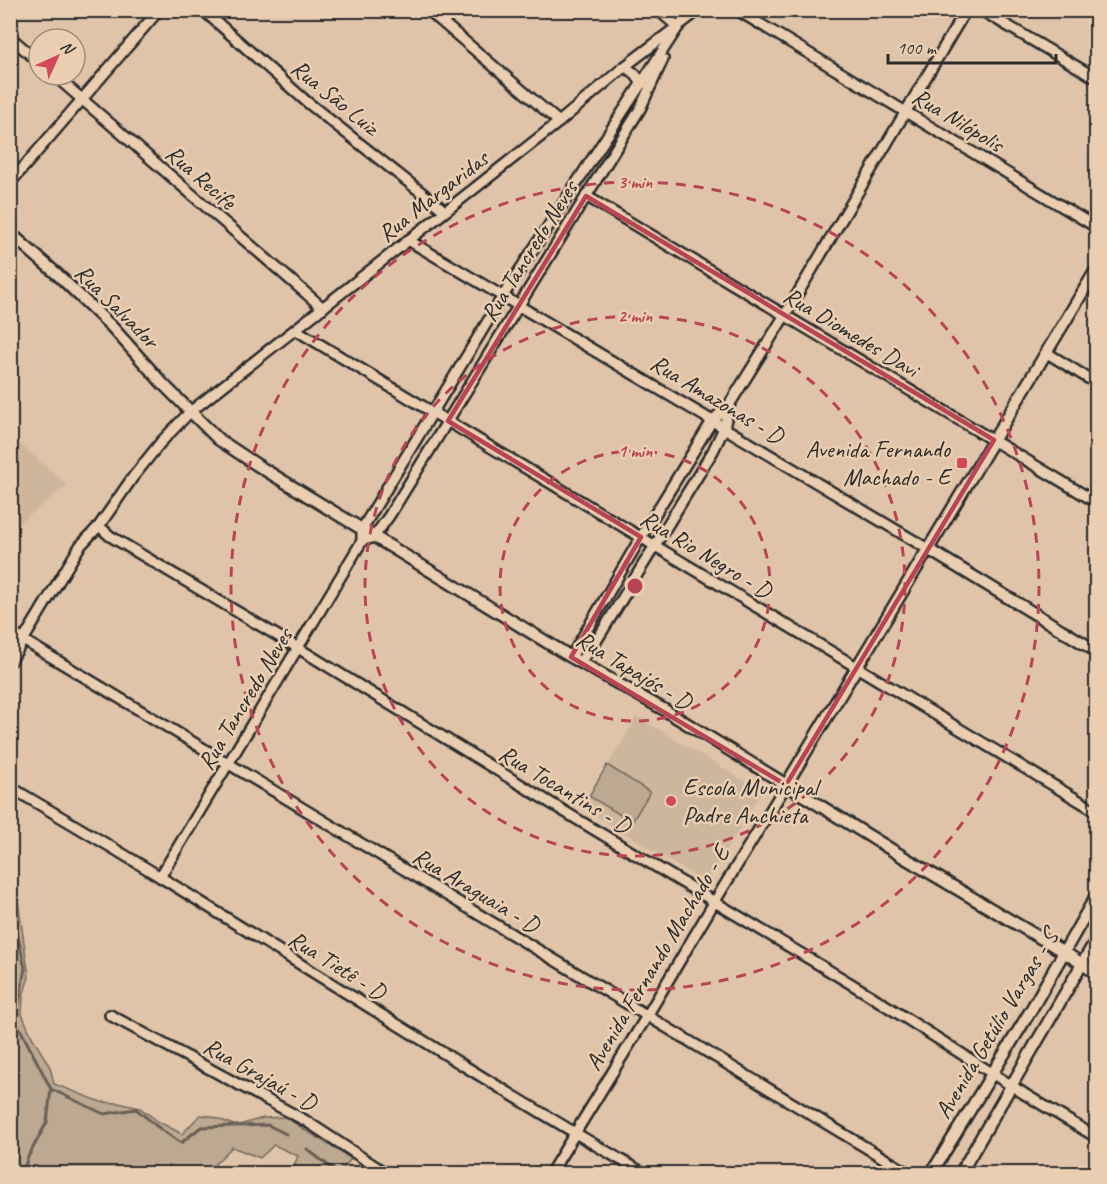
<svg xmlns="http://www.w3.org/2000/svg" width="1107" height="1184" font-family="Caveat,sans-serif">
  <rect width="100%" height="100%" fill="#dfc4a9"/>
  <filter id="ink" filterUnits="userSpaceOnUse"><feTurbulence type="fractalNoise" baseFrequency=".0167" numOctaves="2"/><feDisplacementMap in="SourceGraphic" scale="12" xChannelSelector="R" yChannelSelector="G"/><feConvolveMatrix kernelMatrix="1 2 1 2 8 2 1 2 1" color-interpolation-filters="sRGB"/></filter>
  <g filter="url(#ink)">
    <g fill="#ceb69d">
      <polygon points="11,436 67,485 11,530"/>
      <polygon points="636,716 762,791 707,882 701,880 582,807 633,724"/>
    </g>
    <g fill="#bda891" stroke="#746a5e" stroke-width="1.5">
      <polygon points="607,765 650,792 632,822 589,796"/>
      <polygon points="10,881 17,894 29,977 23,996 22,1014 32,1037 50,1067 54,1084 101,1102 118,1103 140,1108 159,1122 182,1134 200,1115 211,1116 236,1126 263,1118 285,1117 351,1159 339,1173 291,1173 298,1156 274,1145 260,1158 232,1147 206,1173 11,1173"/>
    </g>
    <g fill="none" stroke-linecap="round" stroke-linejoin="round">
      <g stroke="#696057" stroke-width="3">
        <polyline points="10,901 25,968 16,1021 51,1089 104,1114 136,1109 159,1128 181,1143 201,1127 268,1125 286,1134"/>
        <polyline points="307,1149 339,1174"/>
        <polyline points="22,1174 28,1157 47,1122 51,1089"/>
      </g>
      <g stroke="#2b2b2b" stroke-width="14">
        <g id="minor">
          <polyline points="203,10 307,102 445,211"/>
          <polyline points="428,10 559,122"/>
          <polyline points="658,10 678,27"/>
          <polyline points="737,10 1096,227"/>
          <polyline points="981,10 1096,78"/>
          <polyline points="10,37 39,62"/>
          <path d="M624,67c9,4 13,8 18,17"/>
          <polyline points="54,75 323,308"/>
          <polyline points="10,183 159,10"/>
          <polyline points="586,196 1096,502"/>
          <polyline points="408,240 928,549"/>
          <polyline points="296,330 1096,811"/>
          <polyline points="1047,353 1096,383"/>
          <polyline points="99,526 110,536 298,648 575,818 868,994 1026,1095 1096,1137"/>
          <polyline points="368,539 374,537 389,516 640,109 663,59"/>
          <polyline points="10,631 23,640 910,1174"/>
          <polyline points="571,657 641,537 712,421 729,405 785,315 966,10"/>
          <polyline points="10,662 80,546 99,526 133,477 161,442 190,412 559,122 624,67 699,10"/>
          <polyline points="580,662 595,643 713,451 724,428 729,406"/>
          <path d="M10,787c51,30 102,60 152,91 160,99 319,201 483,296"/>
          <polyline points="160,877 362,541 362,529 503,296 678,27"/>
          <polyline points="110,1015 306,1121 387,1174"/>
          <polyline points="550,1174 647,1016 715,901 786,785"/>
        </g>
      </g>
      <g stroke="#2b2b2b" stroke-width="15">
        <g id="tertiary">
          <polyline points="10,233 58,275 112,327 163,384 218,439 257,465 571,657 663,709 905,858 1064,952 1096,973"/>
          <polyline points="928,549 1096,651"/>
          <polyline points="786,785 1096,270"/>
          <polyline points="931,1174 1031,1010 1096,896"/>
          <polyline points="960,1174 1096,940"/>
        </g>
      </g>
      <use href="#minor" stroke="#eaceb1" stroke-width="9"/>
      <use href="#tertiary" stroke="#eaceb1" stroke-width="10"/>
    </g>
  </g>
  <path fill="none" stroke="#b84454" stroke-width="4.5" stroke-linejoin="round" d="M586,196l408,244 -208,345 -215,-128 70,-120 -193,-116z"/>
  <g fill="none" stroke="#b84454" stroke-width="3" stroke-dasharray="10 8">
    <circle cx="635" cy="586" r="135"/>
    <circle cx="635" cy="586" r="270"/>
    <circle cx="635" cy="586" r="404"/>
  </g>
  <g fill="#d1495b" stroke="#eaceb1" stroke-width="2">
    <rect x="956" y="457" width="12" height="12" rx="3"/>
    <circle cx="671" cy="801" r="6"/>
  </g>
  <g text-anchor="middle" stroke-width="5" stroke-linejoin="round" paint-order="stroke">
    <g font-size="24" fill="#2b2b2b" stroke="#eaceb1">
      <text transform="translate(335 97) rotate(39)" y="8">Rua São Luiz</text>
      <text transform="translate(958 120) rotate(31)" y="8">Rua Nilópolis</text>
      <text transform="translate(201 177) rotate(41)" y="8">Rua Recife</text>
      <text transform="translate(433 196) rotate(-38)" y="8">Rua Margaridas</text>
      <text transform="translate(529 251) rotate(-58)" y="8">Rua Tancredo Neves</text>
      <text transform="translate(117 306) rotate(45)" y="8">Rua Salvador</text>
      <text transform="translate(851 332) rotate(31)" y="8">Rua Diomedes Davi</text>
      <text transform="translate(717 399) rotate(31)" y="8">Rua Amazonas - D</text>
      <text transform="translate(706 554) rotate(31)" y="8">Rua Rio Negro - D</text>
      <text transform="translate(634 670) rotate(31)" y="8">Rua Tapajós - D</text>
      <text transform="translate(245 699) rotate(-59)" y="8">Rua Tancredo Neves</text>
      <text transform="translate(565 789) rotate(31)" y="8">Rua Tocantins - D</text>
      <text transform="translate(476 890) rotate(31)" y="8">Rua Araguaia - D</text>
      <text transform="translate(657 958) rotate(-59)" y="8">Avenida Fernando Machado - E</text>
      <text transform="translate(337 965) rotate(32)" y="8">Rua Tietê - D</text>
      <text transform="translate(996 1024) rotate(-59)" y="8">Avenida Getúlio Vargas - S</text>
      <text transform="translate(260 1074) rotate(29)" y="8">Rua Grajaú - D</text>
    </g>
    <g font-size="24" fill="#2b2b2b" stroke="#eaceb1" text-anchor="end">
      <text x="950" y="457">Avenida Fernando<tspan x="950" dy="28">Machado - E</tspan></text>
      <text x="683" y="795" text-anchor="start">Escola Municipal<tspan x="683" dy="28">Padre Anchieta</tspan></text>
    </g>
  </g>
  <circle cx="635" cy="586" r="9" fill="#b84454" stroke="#eaceb1" stroke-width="3"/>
  <g font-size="18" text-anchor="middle" font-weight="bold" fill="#b84454" stroke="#eaceb1" stroke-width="5" stroke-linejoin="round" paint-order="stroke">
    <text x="635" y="188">3 min</text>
    <text x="635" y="322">2 min</text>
    <text x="635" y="457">1 min</text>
  </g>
  <rect width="1107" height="1184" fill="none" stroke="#eaceb1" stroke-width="36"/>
  <rect x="18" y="18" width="1071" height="1148" fill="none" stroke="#2b2b2b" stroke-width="2" filter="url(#ink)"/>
  <g transform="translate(57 57) rotate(45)"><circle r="28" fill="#eaceb1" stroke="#9e8d7b" stroke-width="1.5"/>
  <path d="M0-4.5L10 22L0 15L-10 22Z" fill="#d1495b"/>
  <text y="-9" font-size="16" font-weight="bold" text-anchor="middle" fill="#2b2b2b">N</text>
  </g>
  <path d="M888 54v9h168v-9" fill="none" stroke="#2b2b2b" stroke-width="3"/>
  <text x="897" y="54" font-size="18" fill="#2b2b2b" stroke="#eaceb1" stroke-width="4.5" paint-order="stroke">100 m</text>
</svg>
